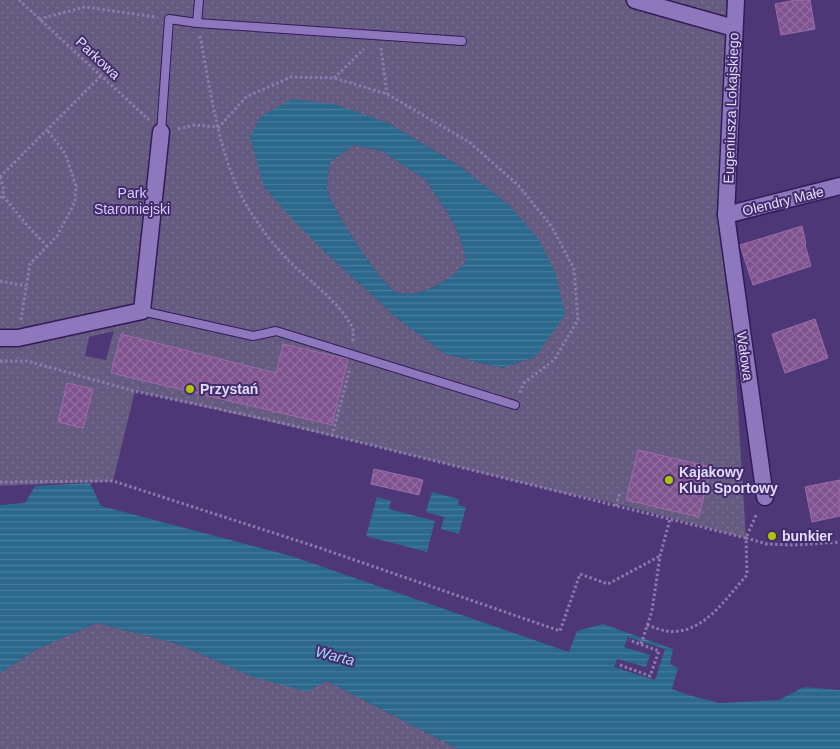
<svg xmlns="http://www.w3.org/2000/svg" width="840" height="749" font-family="Arial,sans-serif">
  <defs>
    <pattern id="green-dots" width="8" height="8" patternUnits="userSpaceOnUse" patternTransform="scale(1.25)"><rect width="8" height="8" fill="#655a80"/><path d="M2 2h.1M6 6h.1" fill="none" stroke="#7b7193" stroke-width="1.8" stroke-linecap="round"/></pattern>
    <pattern id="water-rules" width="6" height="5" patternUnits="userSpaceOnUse" patternTransform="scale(1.25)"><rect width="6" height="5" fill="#2a688c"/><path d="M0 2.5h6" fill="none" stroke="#497d9d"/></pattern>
    <pattern id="building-cross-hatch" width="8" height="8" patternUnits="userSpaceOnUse" patternTransform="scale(1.25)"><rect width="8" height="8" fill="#80538f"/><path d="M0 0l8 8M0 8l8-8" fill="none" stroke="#926ba0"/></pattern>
  </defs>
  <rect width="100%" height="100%" fill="#4d3777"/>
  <g fill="url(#green-dots)" fill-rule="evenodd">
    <path d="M0,0h731l-5,215 20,323 -132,-35 -46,-9 -214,-53 -219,-50 -22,90 -113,5zM292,99l96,24 70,42 52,41 25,151 -33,11 -57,-14 -48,-36 -72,-66zM114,331l-8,29 -21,-4 4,-19z"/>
    <path d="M354,145l28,6 43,28 23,34 13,26 5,22c-4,4 -8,10 -13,14 -14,11 -39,24 -57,17 -14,-5 -67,-87 -69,-104 -1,-8 2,-18 3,-26z"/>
    <polygon points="97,623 178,644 253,677 327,681 458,749 0,749 0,673 37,649"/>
  </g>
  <g fill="url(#water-rules)" fill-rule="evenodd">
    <path d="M292,99l42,5 54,19 70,42 52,41 29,34 16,32 10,43 -30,42 -33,11 -57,-14 -48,-36 -72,-66 -29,-29 -32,-36 -14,-50 10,-20zM354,145l28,6 43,28 23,34 13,26 5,22c-4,4 -8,10 -13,14 -14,11 -39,24 -57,17 -14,-5 -67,-87 -69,-104 -1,-8 2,-18 3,-26z"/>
    <polygon points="90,483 101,506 291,556 569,652 577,631 603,624 673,649 670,664 678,668 672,689 688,695 719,703 779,700 804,687 840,690 840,749 458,749 327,681 307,692 253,677 178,644 97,623 37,649 0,673 0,505 25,503 35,486"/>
    <polygon points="432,492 459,499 458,505 466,507 459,534 441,529 444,517 426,512"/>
    <polygon points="377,497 391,501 389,509 435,521 427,552 366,536"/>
  </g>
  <polygon fill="#4d3777" points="628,637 665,649 655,680 614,667 617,659 646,667 650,655 624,647"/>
  <g fill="url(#building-cross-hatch)" stroke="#9b6cab">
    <polygon points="796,0 810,0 815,29 781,35 775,4"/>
    <polygon points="802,226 806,244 805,245 811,266 753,285 740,245"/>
    <polygon points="815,319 828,358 785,373 772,334"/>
    <polygon points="121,334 276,373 283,344 348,359 332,425 111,373"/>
    <polygon points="67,383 93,389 83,428 58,422"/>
    <polygon points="638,450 711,467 699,517 626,500"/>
    <polygon points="374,469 423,480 419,495 371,484"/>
    <polygon points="840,480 840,516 812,522 805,487"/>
  </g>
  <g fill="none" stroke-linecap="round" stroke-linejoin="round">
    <g stroke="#331b59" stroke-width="10">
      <g id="lane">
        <polyline points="197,23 462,41"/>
        <polyline points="161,132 169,19 197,23 199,0"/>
        <polyline points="142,311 253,336 276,331 515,405"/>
      </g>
    </g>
    <g stroke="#331b59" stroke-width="19">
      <g id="street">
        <polyline points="635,0 734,28"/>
        <polyline points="736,0 726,215 765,497"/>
        <polyline points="726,215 840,186"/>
        <polyline points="0,338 18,338 142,311 161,132"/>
      </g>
    </g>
    <g stroke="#8b7bad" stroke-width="3" stroke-dasharray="2.5 2.5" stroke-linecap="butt">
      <polyline points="19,0 149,120"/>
      <polyline points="39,19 85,7 156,17"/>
      <path d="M200,36c12,61 20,136 58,187 9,13 20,27 31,38 21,21 49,39 63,66 2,4 1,10 1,15"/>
      <polyline points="381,48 387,94"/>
      <polyline points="334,78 364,49"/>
      <polyline points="178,129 195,125 219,127 246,97 291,77 334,78 387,94 469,142 518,185 552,227 574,269 578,320 554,360 524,383 519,394"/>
      <polyline points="0,177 101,76"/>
      <polyline points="0,177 4,190 0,201"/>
      <polyline points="3,196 26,224 47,246"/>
      <polyline points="0,281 26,286"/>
      <polyline points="21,320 30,264 57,236 75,202 76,186 65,153 47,130"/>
      <polyline points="0,361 27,361 134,391 270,420 746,538 757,513"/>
      <polyline points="332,436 350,368"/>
      <polyline points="0,482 113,481 317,547 560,631 580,574 608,584 660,556"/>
      <polyline points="616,506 620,492"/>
      <path d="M647,625c6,2 13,5 19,6 37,5 59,-32 81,-56l-1,-37 21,6 28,1 45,-3"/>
      <polyline points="641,644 652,611 660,556 670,519"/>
      <polyline points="620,665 650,676 659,651 629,640"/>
    </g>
    <use href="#lane" stroke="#8d78be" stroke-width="8"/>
    <use href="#street" stroke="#8d78be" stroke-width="16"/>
  </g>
  <g fill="#b0c503" stroke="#432c6b" stroke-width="2">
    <circle cx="190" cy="389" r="5"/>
    <circle cx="669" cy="480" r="5"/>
    <circle cx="772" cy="536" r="5"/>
  </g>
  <g text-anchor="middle" stroke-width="4" stroke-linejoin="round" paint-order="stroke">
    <g font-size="14" fill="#e3dbfa" stroke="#432c6b">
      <text transform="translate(98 58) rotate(43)" y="5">Parkowa</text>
      <text transform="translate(731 108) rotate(-88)" y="5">Eugeniusza Lokajskiego</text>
      <text transform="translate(783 201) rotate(-14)" y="5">Olendry Małe</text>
      <text transform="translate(745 356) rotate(82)" y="5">Wałowa</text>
    </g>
    <g font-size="14" fill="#d9ccfd" stroke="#432c6b">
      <text x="132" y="198">Park<tspan x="132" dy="16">Staromiejski</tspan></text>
    </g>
    <g font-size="14" font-weight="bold" fill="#e3dbfa" stroke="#432c6b" text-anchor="start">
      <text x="200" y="394">Przystań</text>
      <text x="679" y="477">Kajakowy<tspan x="679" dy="16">Klub Sportowy</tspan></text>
      <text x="782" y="541">bunkier</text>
    </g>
    <g font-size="15" font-style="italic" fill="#a6d8f9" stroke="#432c6b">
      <text transform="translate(335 656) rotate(14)" y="5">Warta</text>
    </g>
  </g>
</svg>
